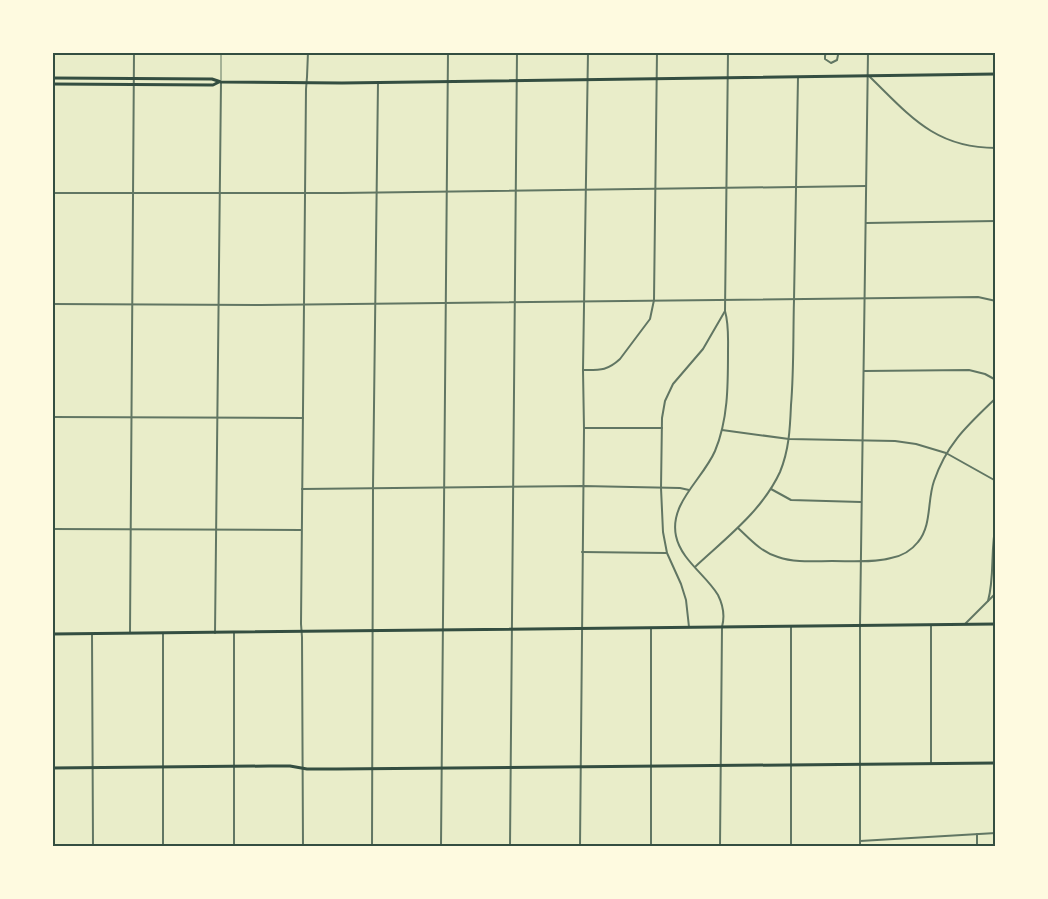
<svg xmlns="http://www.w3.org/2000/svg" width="1048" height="899" font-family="'Sofia Sans Condensed',sans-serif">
  <rect width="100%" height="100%" fill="#e9edc9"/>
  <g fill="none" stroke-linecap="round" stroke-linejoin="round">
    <polyline stroke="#617663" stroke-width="1" points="221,52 221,80"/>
    <g stroke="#617663" stroke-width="2">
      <polyline points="826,52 825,56 825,59 831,63 837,60 838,55 836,52"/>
      <path d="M870,77c40,39 65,71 126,71"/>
      <polyline points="52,193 341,193 866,186"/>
      <polyline points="866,223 996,221"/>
      <polyline points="52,304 261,305 978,297 996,301"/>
      <path d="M583,370c17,0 24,1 37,-11l30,-40 4,-19 3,-248"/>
      <polyline points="864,371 969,370 985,374 996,380"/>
      <polyline points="52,417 303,418"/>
      <polyline points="584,428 662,428"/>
      <polyline points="722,430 789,439 895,441 916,444 946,453 996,481"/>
      <polyline points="302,489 583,486 680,488 689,490"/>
      <polyline points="771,489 791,500 861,502"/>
      <path d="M738,528c12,11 23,24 40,29 17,6 37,4 54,4 19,0 41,2 59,-3 11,-2 20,-7 27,-16 14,-17 9,-41 16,-61 13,-38 34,-56 62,-83"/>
      <polyline points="52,529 301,530"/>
      <polyline points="582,552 666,553"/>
      <path d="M695,567c31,-29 67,-56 85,-95 9,-22 10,-43 11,-67 3,-35 2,-70 3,-105 1,-74 3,-149 4,-223"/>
      <path d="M988,601c7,-25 2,-51 8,-77"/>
      <polyline points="965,624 996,593"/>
      <polyline points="689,627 686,600 681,584 667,553 663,532 661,488 662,418 665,401 673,384 703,349 725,311"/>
      <polyline points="130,633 134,52"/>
      <polyline points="215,633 221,82"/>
      <polyline points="92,634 93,846"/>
      <polyline points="931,764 931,625"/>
      <polyline points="977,834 977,846"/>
      <polyline points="860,841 996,833"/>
      <polyline points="163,846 163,633"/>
      <polyline points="234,846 234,633"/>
      <polyline points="372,846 373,488 378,82"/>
      <polyline points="441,846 448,52"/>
      <polyline points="510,846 517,52"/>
      <polyline points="580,846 584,429 583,370 588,52"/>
      <polyline points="651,846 651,628"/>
      <path d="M720,846l2,-219c3,-11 1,-22 -4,-32 -12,-20 -37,-35 -42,-59 -7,-33 27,-57 39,-85 13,-31 13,-65 13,-99 0,-14 1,-27 -3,-41l3,-259"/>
      <polyline points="791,846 791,627"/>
    </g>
    <g stroke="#617663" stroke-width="2">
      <polyline points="303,846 302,637 301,624 306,89 307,77 308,52"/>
      <polyline points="860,846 860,625 868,52"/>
    </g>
    <g stroke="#344e41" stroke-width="3">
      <polyline points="52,78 212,79 221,82 342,83 996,74"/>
      <polyline points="52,84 213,85 219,82"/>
      <polyline points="52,634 996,624"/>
      <polyline points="52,768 269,766 290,766 307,769 337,769 996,763"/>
    </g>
  </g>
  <rect width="1048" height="899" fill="none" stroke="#fefae0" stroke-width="108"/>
  <rect x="54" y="54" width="940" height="791" fill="none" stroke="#344e41" stroke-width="2"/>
</svg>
